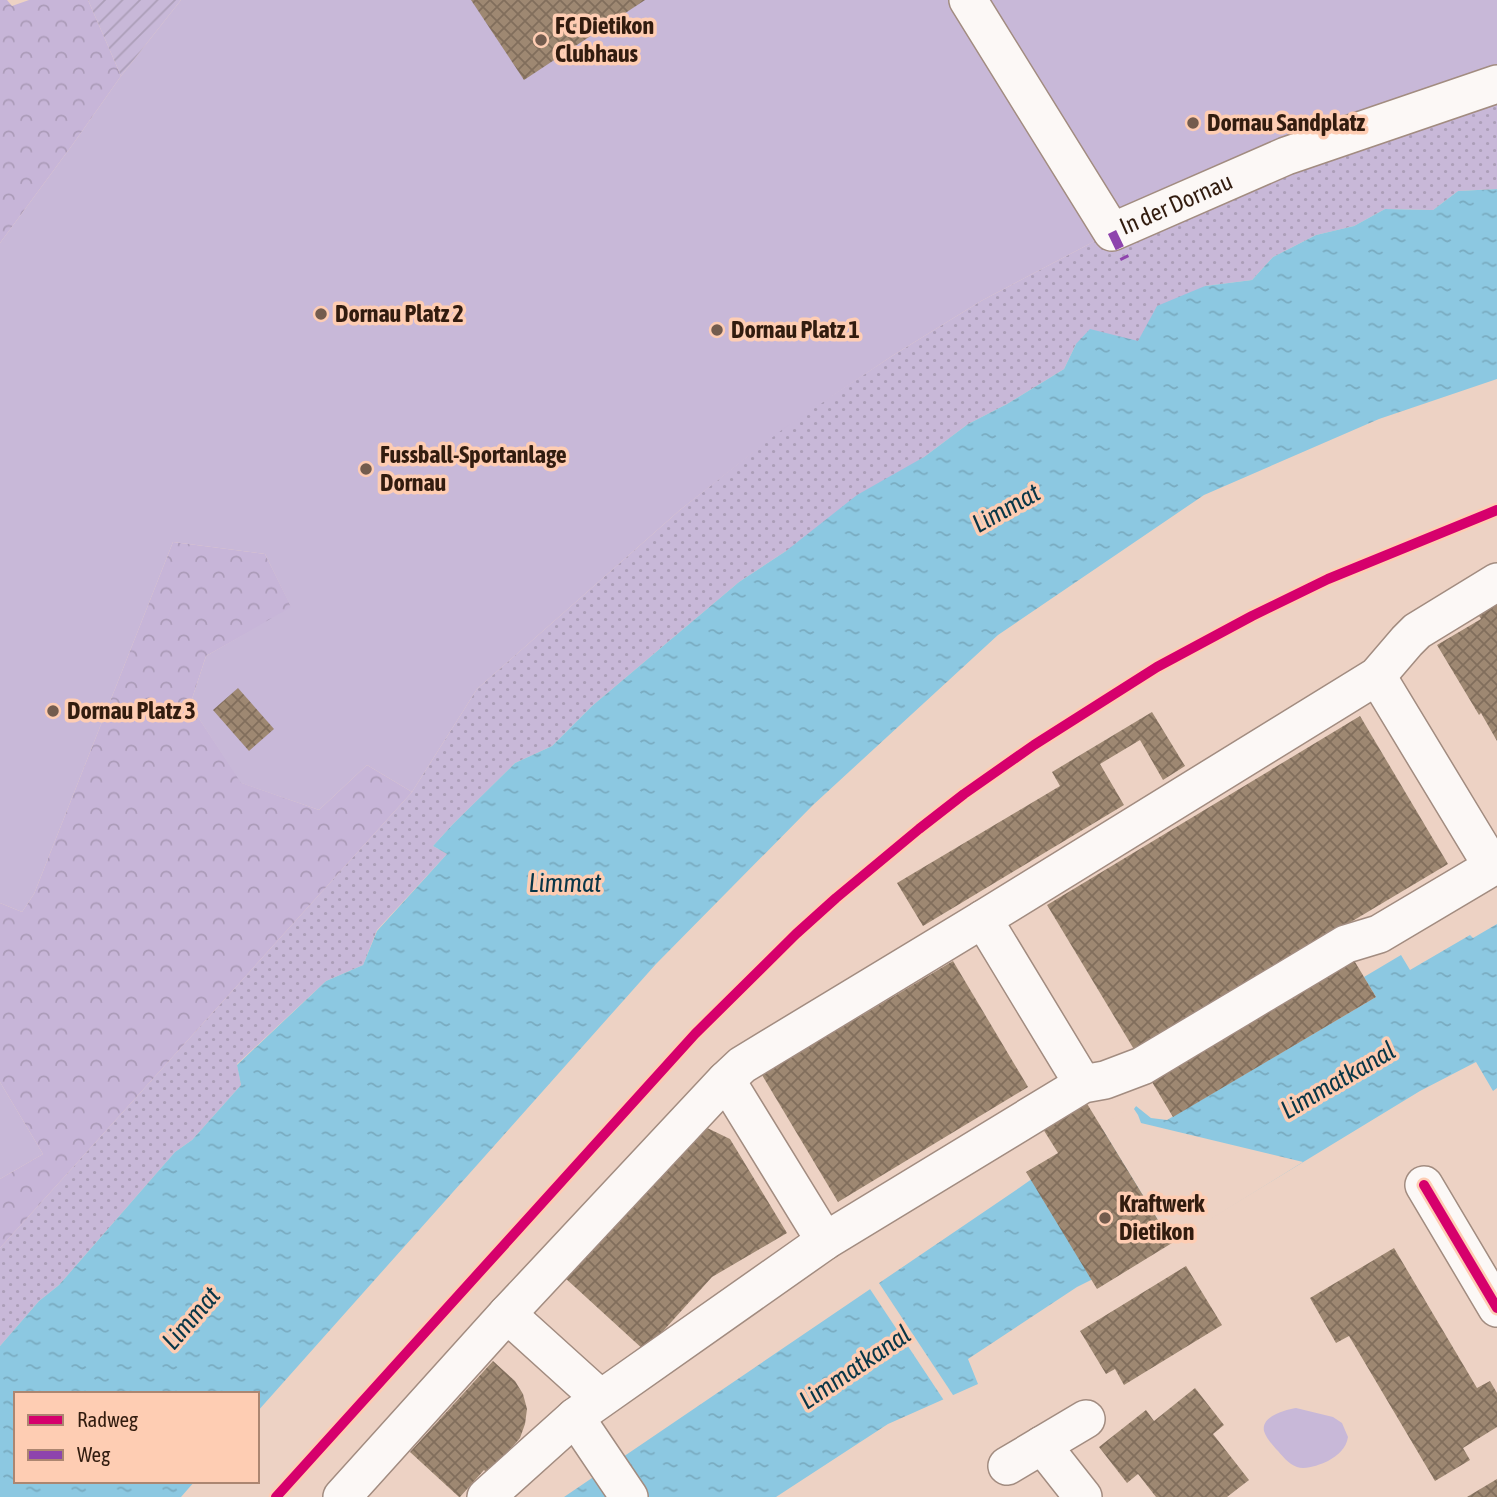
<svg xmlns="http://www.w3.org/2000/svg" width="1497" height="1497" font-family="'Asap Condensed',sans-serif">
  <defs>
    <pattern id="grass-dots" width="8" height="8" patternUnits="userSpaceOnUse" patternTransform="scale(1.75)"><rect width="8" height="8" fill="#c8b8d8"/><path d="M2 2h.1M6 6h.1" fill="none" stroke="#ac9eb8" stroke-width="1.8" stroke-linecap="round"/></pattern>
    <pattern id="forest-crowns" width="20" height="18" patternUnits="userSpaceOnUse" patternTransform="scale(1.75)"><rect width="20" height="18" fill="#c7b5d8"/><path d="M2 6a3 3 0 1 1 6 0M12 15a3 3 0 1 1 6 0" fill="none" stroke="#ab9bb8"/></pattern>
    <pattern id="garden-furrows" width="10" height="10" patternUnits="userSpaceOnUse" patternTransform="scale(1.75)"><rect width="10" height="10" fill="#c8b8d8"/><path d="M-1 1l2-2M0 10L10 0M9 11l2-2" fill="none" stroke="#ac9eb8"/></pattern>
    <pattern id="water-ripples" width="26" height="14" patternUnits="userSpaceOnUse" patternTransform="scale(1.75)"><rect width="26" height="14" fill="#8cc8e1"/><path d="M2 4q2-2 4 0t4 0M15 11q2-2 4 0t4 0" fill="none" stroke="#79abc0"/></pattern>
    <pattern id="building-cross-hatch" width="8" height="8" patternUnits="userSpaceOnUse" patternTransform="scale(1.75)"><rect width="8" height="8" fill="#9e8872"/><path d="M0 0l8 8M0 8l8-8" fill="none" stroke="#816e5c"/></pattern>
  </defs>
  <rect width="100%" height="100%" fill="#edd2c4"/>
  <polygon fill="url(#grass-dots)" points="1497,101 1497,189 1458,191 1433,210 1385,209 1354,226 1316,235 1273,257 1252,280 1205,286 1138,341 1076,344 1064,369 1007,404 968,424 924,457 786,551 739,582 592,706 552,746 515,763 453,824 433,846 447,854 377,930 363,965 326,981 237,1064 241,1085 192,1140 175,1152 59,1285 39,1301 0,1346 0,1248 412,792 477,689 680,510 783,428 892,356 981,301 1112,232"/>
  <g fill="url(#forest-crowns)">
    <polygon points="0,0 7,0 12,6 29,0 88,0 121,76 73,144 0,243"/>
    <polygon points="173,542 265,554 292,608 206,656 190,705 242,783 319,810 367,765 412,792 0,1248 0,1179 43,1154 0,1082 0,903 22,912 34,894"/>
  </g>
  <g fill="#c8b8d8">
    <polygon points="181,0 1497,0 1497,101 1112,232 981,301 892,356 783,429 680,510 477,689 412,792 367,765 319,810 241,783 190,705 206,656 291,607 265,554 173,542 34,894 22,912 0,903 0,243 73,144 121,76"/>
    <polygon points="0,1082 43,1154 0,1179"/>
    <path d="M1296,1408l37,9 9,6 6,14c-2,12 -10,18 -20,24 -9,4 -22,9 -31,6 -9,-3 -15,-12 -21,-18 -4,-5 -10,-11 -12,-18 -3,-15 21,-21 32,-23z"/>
  </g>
  <polygon fill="url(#garden-furrows)" points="88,0 181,0 121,76"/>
  <g fill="url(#water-ripples)">
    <polygon points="1497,189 1497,379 1379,419 1204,495 998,635 813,805 656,964 257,1412 257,1394 16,1394 16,1481 195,1481 181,1497 0,1497 0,1346 39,1301 59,1285 175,1152 192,1140 241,1085 237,1065 326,981 363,965 377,931 447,854 433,846 453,824 515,763 552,746 592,706 739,582 786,551 857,495 924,457 968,424 1007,404 1064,369 1076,344 1090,329 1138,341 1157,306 1205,286 1252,280 1273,257 1316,235 1354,226 1385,209 1433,210 1458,191"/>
    <polygon points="1497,924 1497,1088 1493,1091 1476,1062 1420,1091 1193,1229 1077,1287 968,1359 978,1384 888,1424 776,1497 564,1497 1019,1188 1136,1106 1151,1118 1167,1120 1376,997 1364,977 1401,955 1410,970 1470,935 1473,938"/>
  </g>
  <g fill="#edd2c4">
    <polygon points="1134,1104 1136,1106 1134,1109 1138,1115 1141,1123 1303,1162 1172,1243 1101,1127"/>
    <polygon points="877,1280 955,1398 945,1402 868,1286"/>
  </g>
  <g fill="url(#building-cross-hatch)">
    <polygon points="471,0 645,0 524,80"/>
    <polygon points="1497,591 1497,741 1481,713 1479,715 1437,645 1481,619 1476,611"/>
    <polygon points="238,688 274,729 249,751 213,710"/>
    <polygon points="1152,712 1185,766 1163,780 1140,740 1100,764 1124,805 923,926 897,883 1060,786 1052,772"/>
    <polygon points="1360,716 1448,864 1135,1051 1047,905"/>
    <polygon points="1352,957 1376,997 1173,1117 1149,1077"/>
    <polygon points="953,961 1028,1087 838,1202 762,1075"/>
    <polygon points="1086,1102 1172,1243 1097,1289 1026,1172 1058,1153 1043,1129"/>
    <polygon points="701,1125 730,1139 787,1233 712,1277 645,1351 564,1277"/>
    <polygon points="1394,1248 1477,1388 1490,1381 1497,1393 1497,1427 1463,1448 1470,1460 1435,1481 1349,1336 1336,1343 1310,1298"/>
    <polygon points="1186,1266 1222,1325 1124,1385 1115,1369 1106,1374 1080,1331"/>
    <polygon points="493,1361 515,1381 523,1394 527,1409 525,1424 520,1438 488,1474 484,1470 460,1497 459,1497 410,1452"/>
    <polygon points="1195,1388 1224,1425 1213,1434 1249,1480 1227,1497 1156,1497 1138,1474 1127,1483 1099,1447 1146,1410 1154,1421"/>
    <polygon points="1497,1479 1497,1497 1467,1497"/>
  </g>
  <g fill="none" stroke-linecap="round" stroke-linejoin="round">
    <g stroke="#a28c80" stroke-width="40">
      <g id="minor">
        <path id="s1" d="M968,0l144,232 174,-76 211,-72"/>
        <polyline points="1377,676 1492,866"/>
        <polyline points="983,919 1083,1084"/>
        <polyline points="726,1080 825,1241"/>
        <polyline points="1424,1185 1497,1308"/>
        <polyline points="507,1314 600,1398"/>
        <polyline points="575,1417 629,1497"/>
        <polyline points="1042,1445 1083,1497"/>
        <polyline points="1007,1466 1086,1419"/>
        <polyline points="342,1497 507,1314 726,1080 742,1065 983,919 1377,676 1407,641 1417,631 1497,582"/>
        <polyline points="486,1497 575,1417 825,1241 1083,1084 1105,1080 1142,1066 1346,944 1379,934 1497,864"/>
      </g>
    </g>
    <use href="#minor" stroke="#fcf8f6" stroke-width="37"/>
    <polyline stroke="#8e44ad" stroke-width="9" stroke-dasharray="18 9" stroke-linecap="butt" points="1112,232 1125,259"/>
    <g stroke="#fecdb3" stroke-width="15">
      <g id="cycleway">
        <polyline points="1424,1185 1497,1308"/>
        <polyline points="276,1497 695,1034 796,934 836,898 919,829 964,794 1034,745 1157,667 1252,616 1328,579 1497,510"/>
      </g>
    </g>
    <use href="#cycleway" stroke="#d6006c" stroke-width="10"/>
  </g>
  <g fill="#735c4e" stroke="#fecdb3" stroke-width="2.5">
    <circle cx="541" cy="40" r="7"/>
    <circle cx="1193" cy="123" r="7"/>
    <circle cx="321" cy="314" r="7"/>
    <circle cx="717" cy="330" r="7"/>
    <circle cx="366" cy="469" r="7"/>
    <circle cx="53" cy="711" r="7"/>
    <circle cx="1105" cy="1218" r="7"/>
  </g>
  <g text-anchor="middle" stroke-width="7" stroke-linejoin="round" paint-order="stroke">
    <g font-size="24" font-weight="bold" fill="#321c0f" stroke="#fecdb3" text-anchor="start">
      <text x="555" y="34">FC Dietikon<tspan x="555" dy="28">Clubhaus</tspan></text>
      <text x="1207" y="131">Dornau Sandplatz</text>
      <text x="335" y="322">Dornau Platz 2</text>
      <text x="731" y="338">Dornau Platz 1</text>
      <text x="380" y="463">Fussball-Sportanlage<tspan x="380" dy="28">Dornau</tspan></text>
      <text x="67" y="719">Dornau Platz 3</text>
      <text x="1119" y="1212">Kraftwerk<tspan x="1119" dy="28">Dietikon</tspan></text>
    </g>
    <g font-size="24" fill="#321c0f" stroke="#fecdb3">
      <text dy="8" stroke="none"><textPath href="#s1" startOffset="343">In der Dornau</textPath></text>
    </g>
    <g font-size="26" font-style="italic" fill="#093647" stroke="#fecdb3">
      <text transform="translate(1006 508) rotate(-29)" y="9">Limmat</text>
      <text x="565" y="892">Limmat</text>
      <text transform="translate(1338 1080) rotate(-30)" y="9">Limmatkanal</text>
      <text transform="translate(191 1318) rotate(-49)" y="9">Limmat</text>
      <text transform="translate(855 1367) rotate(-34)" y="9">Limmatkanal</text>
    </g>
  </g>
  <rect x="14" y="1392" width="245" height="91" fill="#fecdb3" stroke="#ac8671" stroke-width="2"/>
  <rect x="28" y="1415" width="35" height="10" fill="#d6006c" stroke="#ac8671" stroke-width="2"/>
  <text x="77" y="1427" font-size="21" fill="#321c0f">Radweg</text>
  <rect x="28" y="1450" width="35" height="10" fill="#8e44ad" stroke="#ac8671" stroke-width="2"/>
  <text x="77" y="1462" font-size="21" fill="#321c0f">Weg</text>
</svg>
